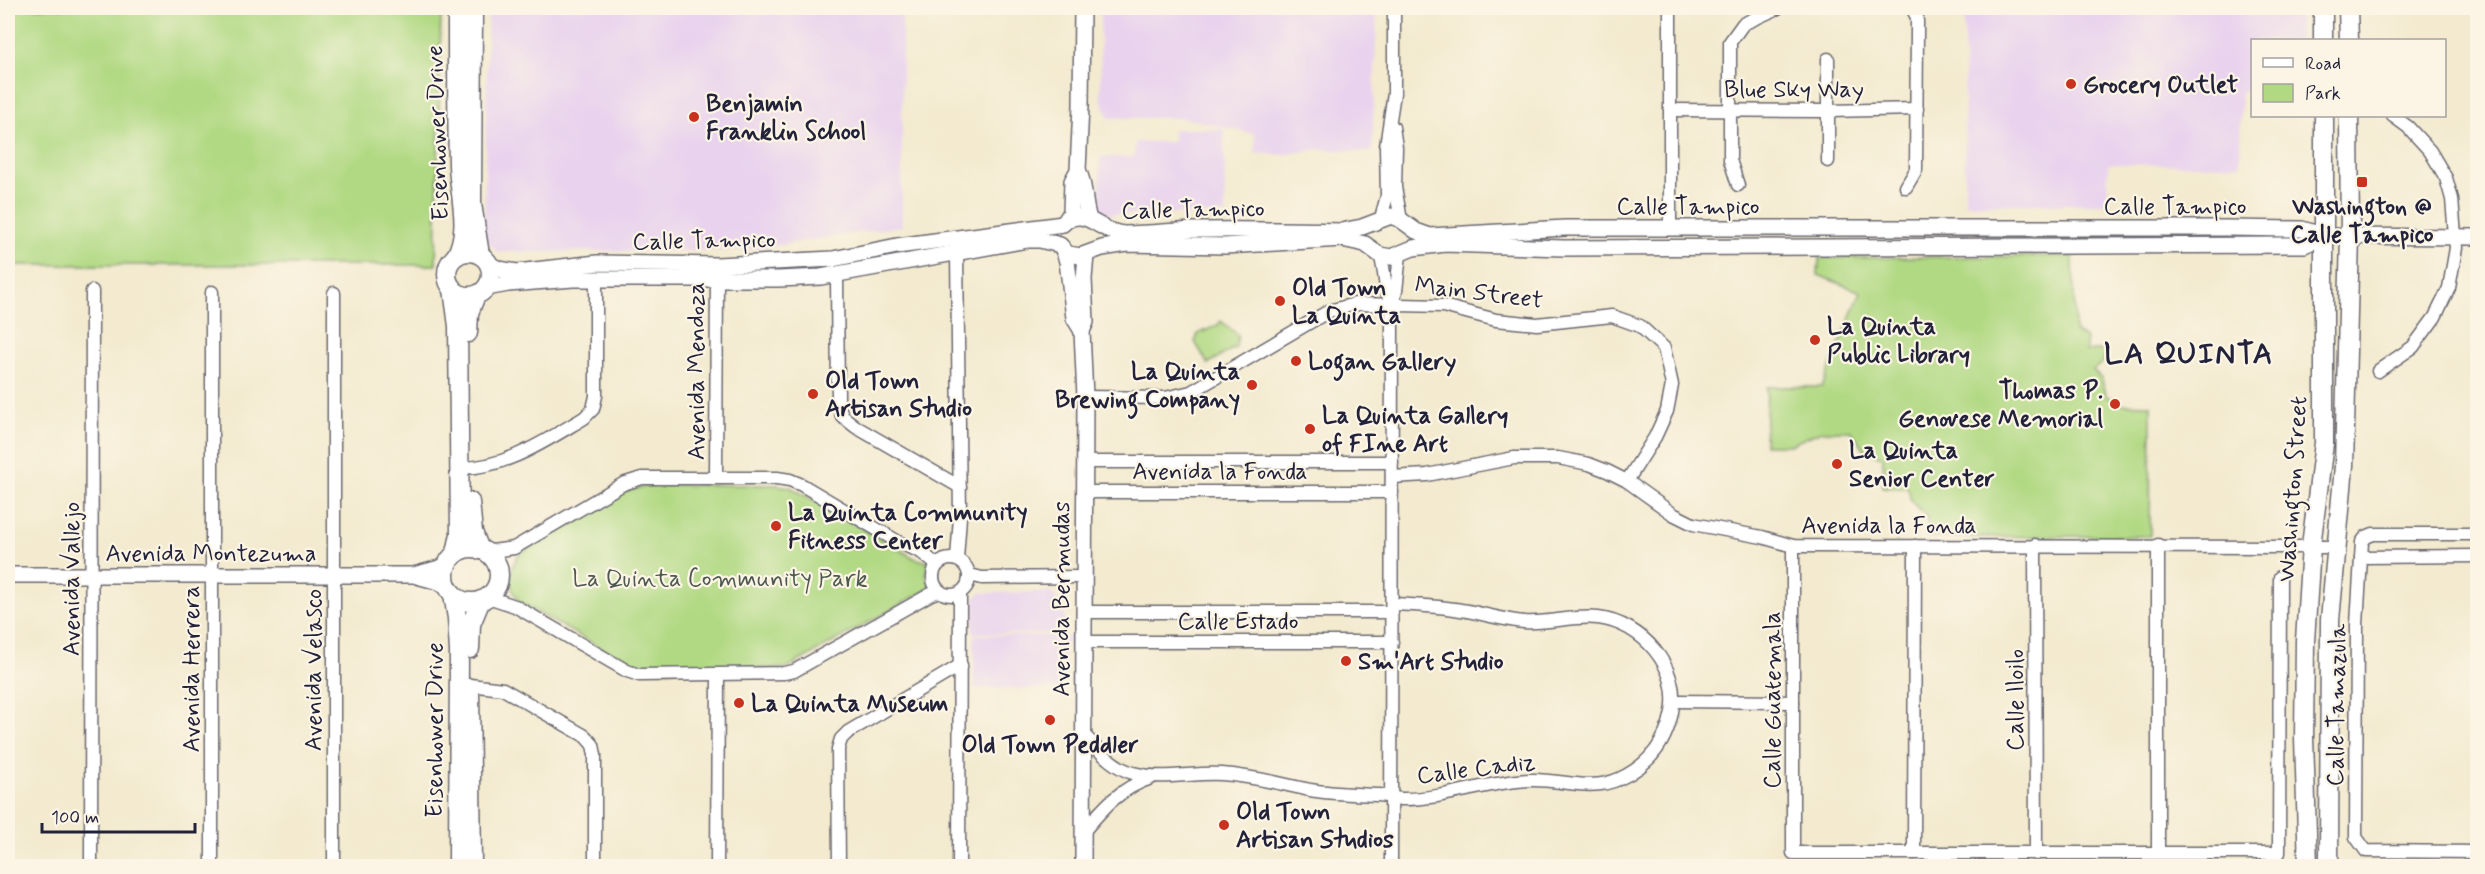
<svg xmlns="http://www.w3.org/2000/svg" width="2485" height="874" font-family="Mynerve,sans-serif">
  <rect width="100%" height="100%" fill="#fcf5e5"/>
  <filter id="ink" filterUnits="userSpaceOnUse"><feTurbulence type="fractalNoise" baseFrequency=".0167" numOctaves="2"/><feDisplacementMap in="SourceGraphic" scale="12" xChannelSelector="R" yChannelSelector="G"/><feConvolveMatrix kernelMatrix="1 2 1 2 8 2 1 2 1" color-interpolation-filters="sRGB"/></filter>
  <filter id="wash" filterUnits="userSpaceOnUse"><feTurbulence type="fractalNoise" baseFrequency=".008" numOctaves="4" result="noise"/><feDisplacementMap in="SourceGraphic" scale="24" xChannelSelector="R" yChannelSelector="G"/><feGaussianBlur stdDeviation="1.35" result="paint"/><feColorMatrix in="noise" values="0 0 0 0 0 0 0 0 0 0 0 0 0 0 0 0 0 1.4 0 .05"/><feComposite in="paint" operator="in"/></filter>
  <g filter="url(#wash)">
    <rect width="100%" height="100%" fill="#f3eacf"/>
    <g fill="#e8d2ee">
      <polygon points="488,8 902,8 902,226 747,250 498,252 484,238"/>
      <polygon points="1100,8 1377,8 1372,152 1318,149 1283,155 1255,153 1255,134 1184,118 1109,118 1101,99"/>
      <polygon points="1964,8 2300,8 2300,40 2252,40 2252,91 2241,92 2240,165 2108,164 2107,204 1965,204"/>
      <polygon points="1173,129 1224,129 1225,214 1104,214 1099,210 1100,157 1134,157 1135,142 1173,142"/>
      <polygon points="1050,592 1059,602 1065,615 1065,634 973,633 973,601 980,593"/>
      <polygon points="974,635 1073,636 1073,644 1064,644 1064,689 974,688"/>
    </g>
    <g fill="#b1d983" stroke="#6a7e5f" stroke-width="1.5">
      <polygon points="8,8 441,8 436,265 8,265"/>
      <polygon points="2073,256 2075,332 2086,339 2086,351 2106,351 2103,362 2093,370 2102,380 2107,397 2114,398 2115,404 2151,405 2150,536 1928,537 1927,517 1911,501 1908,488 1883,487 1883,457 1866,452 1851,431 1821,431 1790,445 1765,445 1767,387 1822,387 1861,292 1818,275 1819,258"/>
      <polygon points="1221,321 1238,335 1236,347 1208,364 1195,342 1198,334 1218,325"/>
      <path d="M653,485h124l13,2 124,71 14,4 -2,11 4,15 -143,80 -138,2 -12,-2 -115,-64c-15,-16 -15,-32 -3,-50l106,-63z"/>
    </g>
  </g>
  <g filter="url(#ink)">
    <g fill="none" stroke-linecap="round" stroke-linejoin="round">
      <g stroke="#6b686f" stroke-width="15">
        <g id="minor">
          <polyline points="1670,8 1670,229"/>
          <polyline points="1828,59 1828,161"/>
          <polyline points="1671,110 1829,111 1917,109"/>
          <polyline points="1393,127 1396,147 1395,187 1401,220"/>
          <polyline points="1738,185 1730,160 1730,42 1743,24 1778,8"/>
          <polyline points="1906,187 1916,170 1917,31 1917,17 1912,8"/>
          <polyline points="1381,218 1387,196 1386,146 1394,93 1394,8"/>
          <path d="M1380,255c6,17 3,33 12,49"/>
          <polyline points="837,274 838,403 842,416 856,427 960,487"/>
          <polyline points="2378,371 2413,347 2435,317 2449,288 2456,248 2452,199 2446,178 2430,151 2408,127 2393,116"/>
          <polyline points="1085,397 1165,398 1191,392 1329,311 1355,304 1443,306 1496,320 1537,324 1612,316 1640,326 1664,348 1672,385 1667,411 1655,437 1627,481"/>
          <polyline points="1084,462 1392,462"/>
          <path d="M458,468c47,1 87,-27 126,-50l9,-9 3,-13v-117"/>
          <polyline points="716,477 717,273"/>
          <polyline points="1392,477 1427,475 1514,458 1558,458 1589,464 1607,471 1627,481 1673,514 1693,524 1762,537 1793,546 2335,547"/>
          <polyline points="1084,492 1392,492"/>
          <polyline points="2478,534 2373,534 2366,537 2362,542 2357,624 2356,837 2366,851 2478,852"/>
          <polyline points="2035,545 2036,854"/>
          <polyline points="2158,545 2158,853"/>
          <polyline points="1793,546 1793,853 2279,853 2280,577"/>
          <polyline points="485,552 514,548 623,484 642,478 777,478 790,480 802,485 900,543 921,552 937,565"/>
          <polyline points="2361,557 2478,556"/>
          <circle cx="951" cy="577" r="18"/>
          <polyline points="957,559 960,517 957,252"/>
          <polyline points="970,575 982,578 1084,577"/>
          <polyline points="488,597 515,606 627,671 639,675 784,673 794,671 931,594 939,591"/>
          <polyline points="1083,612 1392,612"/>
          <polyline points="1083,642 1392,642"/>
          <polyline points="470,685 503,689 585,736 593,745 595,755 595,866"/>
          <polyline points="1675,701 1793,702"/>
          <path d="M1083,734c15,15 29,33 50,39 29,8 60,-1 89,1 31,2 59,10 88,16 23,4 46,4 69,5 8,1 17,4 25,4 43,0 84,-18 127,-19 30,-1 59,12 88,-1 29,-13 47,-36 53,-67 9,-44 -30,-89 -74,-94 -24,-3 -49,6 -74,4 -21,-2 -42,-9 -63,-12 -23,-4 -46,-5 -69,-6"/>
          <path d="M1083,832c20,-24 37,-44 68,-54"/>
          <polyline points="1914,853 1915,546"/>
          <polyline points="91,866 92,291"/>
          <polyline points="212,866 212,292"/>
          <polyline points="334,866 334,293"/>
          <polyline points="717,866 718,675"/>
          <polyline points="839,866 838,749 841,739 848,732 961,665"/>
          <polyline points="959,866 960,593"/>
          <polyline points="1391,866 1392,304 1396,291 1400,254"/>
        </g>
      </g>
      <g stroke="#6b686f" stroke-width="18">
        <g id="tertiary">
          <path d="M1078,170c8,15 5,32 11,49"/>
          <path d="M1066,221c21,-14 35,13 59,13 23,0 46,-3 69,-4 49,-1 98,0 147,1l21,-4 29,-11 10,4 15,11 14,5 135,-8h662l75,1 23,7 153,1"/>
          <polyline points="1064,223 1071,212 1072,181 1078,170 1081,106 1082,8"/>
          <polyline points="1062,247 1067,261 1074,318 1082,331"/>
          <polyline points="1064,251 1069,254 1080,256 1102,248 1127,244 1225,246 1342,239 1365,244 1380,255 1391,257 1413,248 1445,244 1563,248 2304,245 2325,236"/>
          <polyline points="489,264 499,269 517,272 597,263 717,265 833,259 897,246 1063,224"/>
          <polyline points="486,288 508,284 573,279 779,279 821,277 1027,240 1040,240 1060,245"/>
          <polyline points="8,575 414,575 447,566"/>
          <polyline points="417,576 439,582 448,588"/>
          <polyline points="1083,866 1085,397 1082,331 1086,322 1084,279 1086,255"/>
        </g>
      </g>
      <g stroke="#6b686f" stroke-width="21">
        <g id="secondary">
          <polyline points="473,8 472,204 480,255"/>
          <polyline points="2323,8 2323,40"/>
          <polyline points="2348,8 2349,40"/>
          <circle cx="469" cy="274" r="22"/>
          <path d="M456,256c15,-28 3,-61 2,-91 -1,-52 -1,-105 -1,-157"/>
          <polyline points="453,289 458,326 460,534 456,553"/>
          <polyline points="468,333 469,313 476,295"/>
          <polyline points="470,502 473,532 480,550"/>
          <circle cx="472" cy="575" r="27"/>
          <polyline points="453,594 457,618 459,651 458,866"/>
          <polyline points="470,649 471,624 481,600"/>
          <polyline points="470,688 472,866"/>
          <polyline points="2308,866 2304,738 2305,641 2311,546 2324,443 2324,116"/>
          <polyline points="2329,866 2330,620 2344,466 2350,236 2349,116"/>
        </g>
      </g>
      <use href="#minor" stroke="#fff" stroke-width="12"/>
      <use href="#tertiary" stroke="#fff" stroke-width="15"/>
      <use href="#secondary" stroke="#fff" stroke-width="18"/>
    </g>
  </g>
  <g fill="#c8321e" stroke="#fcf5e5" stroke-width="2">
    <circle cx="2071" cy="84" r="6"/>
    <circle cx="694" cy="117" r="6"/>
    <rect x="2356" y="176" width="12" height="12" rx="3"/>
    <circle cx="1280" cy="301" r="6"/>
    <circle cx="1815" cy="340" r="6"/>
    <circle cx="1296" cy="361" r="6"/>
    <circle cx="1252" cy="385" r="6"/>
    <circle cx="813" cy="394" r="6"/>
    <circle cx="2115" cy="404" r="6"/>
    <circle cx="1310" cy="429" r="6"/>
    <circle cx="1837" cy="464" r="6"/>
    <circle cx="776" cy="526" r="6"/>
    <circle cx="1346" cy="661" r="6"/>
    <circle cx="739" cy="703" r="6"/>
    <circle cx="1050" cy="720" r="6"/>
    <circle cx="1224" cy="825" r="6"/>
  </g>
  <g text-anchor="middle" stroke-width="4.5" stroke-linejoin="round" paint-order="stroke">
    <g font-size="24" font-weight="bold" fill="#22223b" stroke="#fcf5e5" text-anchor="start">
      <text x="2083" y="92">Grocery Outlet</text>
      <text x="706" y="111">Benjamin<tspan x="706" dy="28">Franklin School</tspan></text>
      <text x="2362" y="214" text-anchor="middle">Washington @<tspan x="2362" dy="28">Calle Tampico</tspan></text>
      <text x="1292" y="295">Old Town<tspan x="1292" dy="28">La Quinta</tspan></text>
      <text x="1827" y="334">La Quinta<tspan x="1827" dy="28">Public Library</tspan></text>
      <text x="1308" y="369">Logan Gallery</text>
      <text x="1240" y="379" text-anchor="end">La Quinta<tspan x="1240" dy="28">Brewing Company</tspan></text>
      <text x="825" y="388">Old Town<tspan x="825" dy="28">Artisan Studio</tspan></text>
      <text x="2103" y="398" text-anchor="end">Thomas P.<tspan x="2103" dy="28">Genovese Memorial</tspan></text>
      <text x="1322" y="423">La Quinta Gallery<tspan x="1322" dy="28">of FIne Art</tspan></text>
      <text x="1849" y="458">La Quinta<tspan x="1849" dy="28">Senior Center</tspan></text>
      <text x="788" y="520">La Quinta Community<tspan x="788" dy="28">Fitness Center</tspan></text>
      <text x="1358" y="669">Sm'Art Studio</text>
      <text x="751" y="711">La Quinta Museum</text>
      <text x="1050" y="752" text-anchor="middle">Old Town Peddler</text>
      <text x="1236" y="819">Old Town<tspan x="1236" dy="28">Artisan Studios</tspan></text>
    </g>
    <g font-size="24" fill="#22223b" stroke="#fcf5e5">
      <text x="1794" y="97">Blue Sky Way</text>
      <text transform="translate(437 133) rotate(-92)" y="8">Eisenhower Drive</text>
      <text x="1688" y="214">Calle Tampico</text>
      <text x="2175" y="214">Calle Tampico</text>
      <text transform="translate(1193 209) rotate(-1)" y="8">Calle Tampico</text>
      <text transform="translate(704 240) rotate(-1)" y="8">Calle Tampico</text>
      <text transform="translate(1479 292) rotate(7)" y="8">Main Street</text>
      <text transform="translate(696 371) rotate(-90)" y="8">Avenida Mendoza</text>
      <text x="1220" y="479">Avenida la Fonda</text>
      <text transform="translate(2292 489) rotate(-86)" y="8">Washington Street</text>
      <text x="1889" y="533">Avenida la Fonda</text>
      <text x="211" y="561">Avenida Montezuma</text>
      <text transform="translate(71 579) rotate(-90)" y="8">Avenida Vallejo</text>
      <text transform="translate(1061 599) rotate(-90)" y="8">Avenida Bermudas</text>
      <text x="1238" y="629">Calle Estado</text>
      <text transform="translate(191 669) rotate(-90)" y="8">Avenida Herrera</text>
      <text transform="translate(313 670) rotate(-90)" y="8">Avenida Velasco</text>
      <text transform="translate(1772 700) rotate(-90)" y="8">Calle Guatemala</text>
      <text transform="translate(2015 700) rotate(-90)" y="8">Calle Iloilo</text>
      <text transform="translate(2336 705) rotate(-89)" y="8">Calle Tamazula</text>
      <text transform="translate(434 730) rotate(-90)" y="8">Eisenhower Drive</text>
      <text transform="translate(1476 768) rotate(-7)" y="8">Calle Cadiz</text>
    </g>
    <g font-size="24" fill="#4d5951" stroke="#fcf5e5">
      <text x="720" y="586">La Quinta Community Park</text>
    </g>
    <g font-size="30" font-weight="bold" letter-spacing="1.5" fill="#22223b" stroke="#fcf5e5">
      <text x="2189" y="363">LA QUINTA</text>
    </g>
  </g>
  <rect width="2485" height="874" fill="none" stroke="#fcf5e5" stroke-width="30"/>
  <rect x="2251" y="39" width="195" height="78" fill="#fcf5e5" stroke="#a5a1a1" stroke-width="1.5"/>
  <rect x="2263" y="58" width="30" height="9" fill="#ffffff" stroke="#a5a1a1" stroke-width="1.5"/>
  <text x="2305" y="69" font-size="18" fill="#22223b">Road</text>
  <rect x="2263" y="84" width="30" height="18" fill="#b1d983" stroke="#a5a1a1" stroke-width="1.5"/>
  <text x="2305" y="99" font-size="18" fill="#22223b">Park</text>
  <path d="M42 823v9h153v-9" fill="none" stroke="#22223b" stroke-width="3"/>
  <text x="51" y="823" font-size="18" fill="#22223b" stroke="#fcf5e5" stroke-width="4.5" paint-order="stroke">100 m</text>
</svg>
